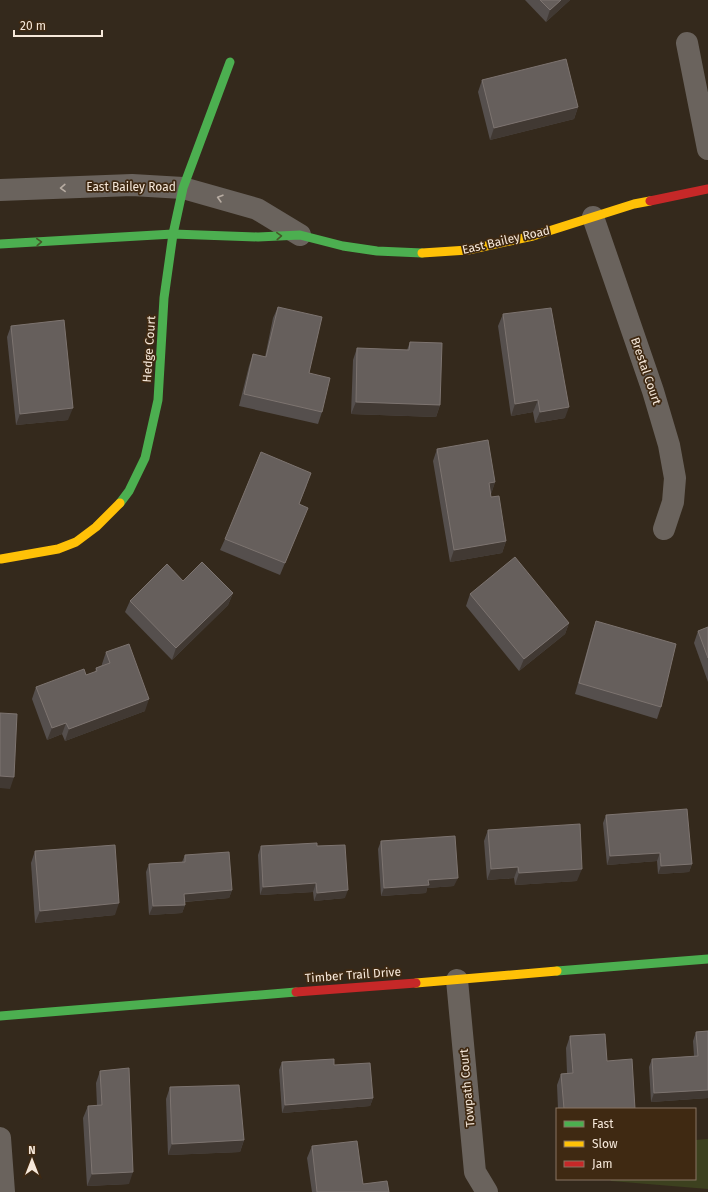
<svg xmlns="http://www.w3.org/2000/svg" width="708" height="1192" font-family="'Fira Sans',sans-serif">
  <rect width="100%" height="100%" fill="#34291c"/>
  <polygon fill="#3d411f" points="708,1139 708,1189 611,1181 610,1179 695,1179 695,1140"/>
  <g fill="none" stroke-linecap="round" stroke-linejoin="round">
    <g stroke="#6a635d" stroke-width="22">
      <polyline points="687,43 708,149"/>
      <polyline points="0,190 132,185 183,188 257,209 300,235"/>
      <polyline points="593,217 653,391 669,445 675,478 673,502 664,529"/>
      <polyline points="457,980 475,1172 487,1192"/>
      <polyline points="0,1138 4,1192"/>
    </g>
    <g stroke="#4caf50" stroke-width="9">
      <polyline points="0,244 173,234 258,237 300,235 343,246 377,251 422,253"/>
      <polyline points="120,503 129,491 145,458 158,400 164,298 173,234 183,188 230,62"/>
      <polyline points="557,971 708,959"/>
      <polyline points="0,1016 296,992"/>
    </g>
    <g stroke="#ffc107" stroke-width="9">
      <polyline points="422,253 468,250 533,236 634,204 650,201"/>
      <polyline points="1,559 58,549 76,542 96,527 120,503"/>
      <polyline points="416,983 557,971"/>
    </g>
    <g stroke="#c62828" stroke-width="9">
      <polyline points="650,201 708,189"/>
      <polyline points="296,992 416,983"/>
    </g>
  </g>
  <g fill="#554f4d">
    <polygon points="525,0 570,0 546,22"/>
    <polygon points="482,80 578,107 574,119 490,140 478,92"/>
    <polygon points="278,307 309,373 322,412 318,424 239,406 249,366 253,354 265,357 273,318"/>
    <polygon points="503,314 565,418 535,423 533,412 511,416 498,326"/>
    <polygon points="11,326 68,420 16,425 7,337"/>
    <polygon points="410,342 440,405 436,417 351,414 353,360 357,348 407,350"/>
    <polygon points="437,449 495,482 491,494 491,497 506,541 502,553 450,562 433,461"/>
    <polygon points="307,485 299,504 303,520 280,575 220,550 225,539"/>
    <polygon points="183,581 233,593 228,605 172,660 125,612 130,601"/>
    <polygon points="470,594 569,623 565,634 519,671 466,606"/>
    <polygon points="596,621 661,707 657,719 575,694 592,633"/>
    <polygon points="708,627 708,682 694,643 698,631"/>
    <polygon points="106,652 145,711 65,741 62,734 47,740 32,699 36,687 86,675 95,672 96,668 102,665 102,664"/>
    <polygon points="606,815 692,864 689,872 658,874 657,861 607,865 603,823"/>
    <polygon points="488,830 577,881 515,885 514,878 487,880 484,841"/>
    <polygon points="381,841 454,886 427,888 426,893 381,896 378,849"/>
    <polygon points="261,846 317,846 345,898 314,901 313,892 260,895 258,855"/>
    <polygon points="35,851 115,915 35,923 31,863"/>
    <polygon points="185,855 232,890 229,898 185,902 185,905 182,913 149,915 146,872 149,864 182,862"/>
    <polygon points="708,1031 708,1098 651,1102 649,1067 652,1059 694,1056 693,1041 696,1032"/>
    <polygon points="570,1036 607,1061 635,1109 558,1109 557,1085 561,1074 567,1073 566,1048"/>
    <polygon points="282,1062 334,1065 373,1098 370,1106 282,1113 279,1070"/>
    <polygon points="100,1071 129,1184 87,1186 83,1118 88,1106 97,1106 96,1083"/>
    <polygon points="170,1087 244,1140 240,1152 168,1155 166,1099"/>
    <polygon points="312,1146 363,1184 389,1192 312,1192 307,1158"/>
  </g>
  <g fill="#413933">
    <polygon points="561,0 570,0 546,22 550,10"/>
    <polygon points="578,107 574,119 490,140 494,128"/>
    <polygon points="538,400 533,412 511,416 515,404"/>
    <polygon points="356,402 440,405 436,417 351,414"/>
    <polygon points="569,407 565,418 535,423 540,412"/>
    <polygon points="73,408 68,420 16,425 20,414"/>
    <polygon points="311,473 307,485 294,516 299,504"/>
    <polygon points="495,482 491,494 489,483"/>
    <polygon points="506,541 502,553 450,562 454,550"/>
    <polygon points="233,593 228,605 172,660 176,648"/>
    <polygon points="569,623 565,634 519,671 524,659"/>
    <polygon points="149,699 145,711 65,741 69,729"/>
    <polygon points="66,723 62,734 47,740 52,728"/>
    <polygon points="0,776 14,777 10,789 0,788"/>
    <polygon points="660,853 657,861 607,865 610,856"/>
    <polygon points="692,864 689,872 658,874 661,866"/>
    <polygon points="518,867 514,878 487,880 491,869"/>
    <polygon points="582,869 577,881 515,885 519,873"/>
    <polygon points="458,878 454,886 427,888 426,893 381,896 384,888 428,880"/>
    <polygon points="316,883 313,892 260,895 263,887"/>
    <polygon points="232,890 229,898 181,902 184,894"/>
    <polygon points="348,890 345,898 314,901 317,893"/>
    <polygon points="119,903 115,915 35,923 40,911"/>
    <polygon points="185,905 182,913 149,915 153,906"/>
    <polygon points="708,1090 708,1098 651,1102 654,1093"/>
    <polygon points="373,1098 370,1106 282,1113 285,1105"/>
    <polygon points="244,1140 240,1152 168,1155 172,1144"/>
    <polygon points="133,1172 129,1184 87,1186 92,1174"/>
  </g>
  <g fill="#665f5c" stroke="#7d7470">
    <polygon points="540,0 561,0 550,10"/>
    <polygon points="566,59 578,107 494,128 482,80"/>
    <polygon points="278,307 322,317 309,373 330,378 322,412 244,394 253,354 266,357"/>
    <polygon points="551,308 569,407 540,412 538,400 515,404 503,314"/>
    <polygon points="64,320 73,408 20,414 11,326"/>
    <polygon points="410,342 442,343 440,405 356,402 357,348 409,350"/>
    <polygon points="488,440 495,482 489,483 491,497 499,496 506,541 454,550 437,449"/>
    <polygon points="261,452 311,473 299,504 308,508 285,563 225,539"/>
    <polygon points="515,557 569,623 524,659 470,594"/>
    <polygon points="202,562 233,593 176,648 130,601 167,564 183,581"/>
    <polygon points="596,621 676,644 661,707 579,683"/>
    <polygon points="708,627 708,658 698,631"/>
    <polygon points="129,644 149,699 69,729 66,723 52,728 36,687 84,669 86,675 97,671 96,668 110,663 106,652"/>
    <polygon points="0,713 17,714 14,777 0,776"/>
    <polygon points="687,809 692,864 661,866 660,853 610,856 606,815"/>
    <polygon points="580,824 582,869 519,873 518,867 491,869 488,830"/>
    <polygon points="455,836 458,878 428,880 429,885 384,888 381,841"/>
    <polygon points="317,843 317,846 345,845 348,890 317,893 316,883 263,887 261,846"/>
    <polygon points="115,845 119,903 40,911 35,851"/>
    <polygon points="229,852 232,890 184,894 185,905 153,906 149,864 185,862 185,855"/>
    <polygon points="708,1031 708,1090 654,1093 652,1059 698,1056 696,1032"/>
    <polygon points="605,1034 607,1061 632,1059 635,1109 564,1109 561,1074 573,1073 570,1036"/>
    <polygon points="334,1059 334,1065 370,1063 373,1098 285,1105 282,1062"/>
    <polygon points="129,1068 133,1172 92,1174 88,1106 102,1105 100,1071"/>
    <polygon points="239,1085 244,1140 172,1144 170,1087"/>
    <polygon points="357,1141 363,1184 387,1181 389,1192 317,1192 312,1146"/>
  </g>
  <defs><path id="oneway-chevron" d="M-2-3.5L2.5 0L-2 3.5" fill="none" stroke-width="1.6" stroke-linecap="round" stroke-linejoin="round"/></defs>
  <g stroke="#b7aca2">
    <use href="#oneway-chevron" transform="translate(63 188) rotate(178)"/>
    <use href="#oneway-chevron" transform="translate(220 198) rotate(-164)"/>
  </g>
  <g stroke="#445828">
    <use href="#oneway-chevron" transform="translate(279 236) rotate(-3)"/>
    <use href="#oneway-chevron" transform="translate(39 242) rotate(-3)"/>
  </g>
  <g text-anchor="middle" stroke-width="3.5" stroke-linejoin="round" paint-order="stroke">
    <g font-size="12" fill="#f6e8da" stroke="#3f2912">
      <text x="131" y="191">East Bailey Road</text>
      <text transform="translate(506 240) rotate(-13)" y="4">East Bailey Road</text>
      <text transform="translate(149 349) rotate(-86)" y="4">Hedge Court</text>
      <text transform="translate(646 371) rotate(71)" y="4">Brestal Court</text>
      <text transform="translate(353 975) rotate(-4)" y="4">Timber Trail Drive</text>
      <text transform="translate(467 1088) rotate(-95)" y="4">Towpath Court</text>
    </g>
  </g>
  <rect x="556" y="1108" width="140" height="72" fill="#3f2912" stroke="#887562"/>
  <rect x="564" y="1121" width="20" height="6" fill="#4caf50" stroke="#887562"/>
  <text x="592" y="1128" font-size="12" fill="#f6e8da">Fast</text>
  <rect x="564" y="1141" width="20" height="6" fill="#ffc107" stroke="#887562"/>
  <text x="592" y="1148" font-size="12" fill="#f6e8da">Slow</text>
  <rect x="564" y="1161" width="20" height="6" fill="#c62828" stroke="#887562"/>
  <text x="592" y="1168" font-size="12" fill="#f6e8da">Jam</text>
  <g transform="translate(32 1160)" stroke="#3f2912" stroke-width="3" paint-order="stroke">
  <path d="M0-3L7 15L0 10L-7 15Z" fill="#f6e8da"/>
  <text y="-6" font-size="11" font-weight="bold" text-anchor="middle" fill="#f6e8da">N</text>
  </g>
  <path d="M14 30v6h88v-6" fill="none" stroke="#f6e8da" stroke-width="2"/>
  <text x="20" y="30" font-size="12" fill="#f6e8da" stroke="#3f2912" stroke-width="3" paint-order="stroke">20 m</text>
</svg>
